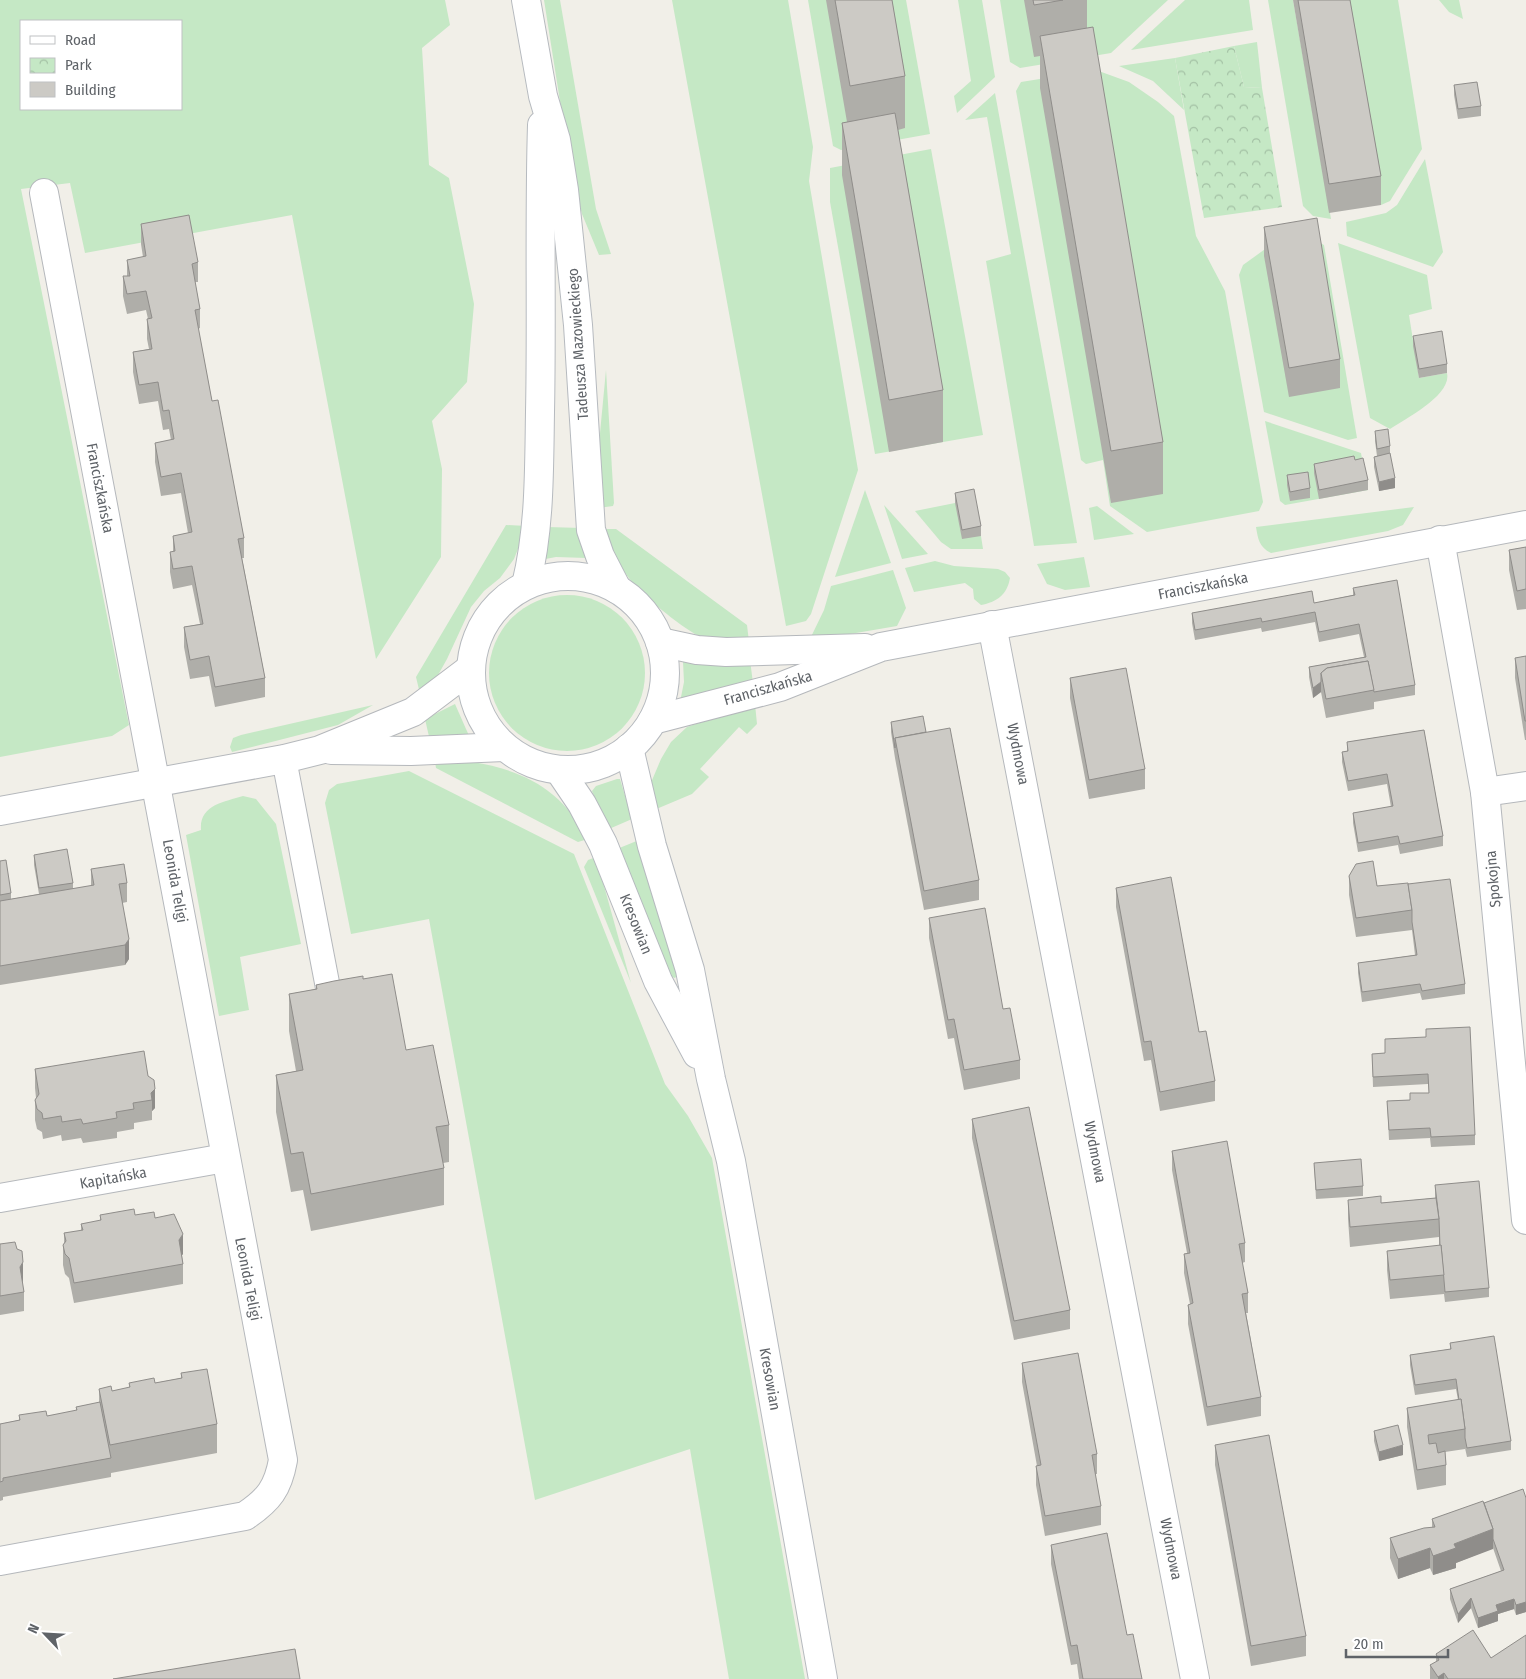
<svg xmlns="http://www.w3.org/2000/svg" width="1526" height="1679" font-family="'Fira Sans Condensed',sans-serif">
  <defs>
    <pattern id="park-crowns" width="20" height="18" patternUnits="userSpaceOnUse" patternTransform="scale(1.25)"><rect width="20" height="18" fill="#c5e8c5"/><path d="M2 6a3 3 0 1 1 6 0M12 15a3 3 0 1 1 6 0" fill="none" stroke="#a3c0a4"/></pattern>
  </defs>
  <rect width="100%" height="100%" fill="#f1efe8"/>
  <g fill="#c5e8c5" fill-rule="evenodd">
    <path d="M0,0h445l5,25 -28,23 7,117 20,13 25,126 -7,78 -35,39 10,48 -1,88 -65,102 -84,-444 -207,38 -15,-70 -49,6 108,536 -17,11 -112,21zM21,21h160v88h-160z"/>
    <polygon points="544,0 560,0 596,209 611,254 599,255 582,214 571,171"/>
    <polygon points="672,0 788,0 813,147 809,181 858,470 811,614 806,621 786,626"/>
    <polygon points="808,0 906,0 930,134 841,150 833,146"/>
    <polygon points="958,0 982,0 995,77 957,113 954,96 971,81"/>
    <polygon points="1000,0 1168,0 1111,53 1020,68 1010,62"/>
    <polygon points="1185,0 1249,0 1253,30 1131,50"/>
    <polygon points="1268,0 1293,0 1331,219 1313,216 1303,206"/>
    <polygon points="1345,0 1398,0 1422,149 1390,201 1381,205"/>
    <polygon points="1439,0 1459,0 1463,19 1449,12"/>
    <polygon points="1257,42 1262,88 1244,87 1234,46"/>
    <polygon points="1175,58 1184,110 1153,81 1119,66"/>
    <polygon points="1096,70 1129,82 1158,102 1174,116 1196,236 1225,291 1263,502 1259,511 1147,532 1110,506 1103,460 1086,464 1081,460 1016,91 1021,82"/>
    <polygon points="995,93 1077,543 1034,546 986,261 1011,254 987,117 965,120"/>
    <polygon points="931,149 983,435 875,454 830,202 830,168"/>
    <polygon points="1425,159 1443,252 1433,267 1347,236 1346,222 1386,213 1397,205"/>
    <polygon points="1293,229 1324,245 1357,438 1348,440 1264,412 1239,275 1243,265"/>
    <path d="M1338,243l89,32 5,34 -23,6 10,63 28,-5c5,22 -41,45 -57,56l-20,-11z"/>
    <polygon points="606,370 614,503 613,506 598,508 596,475"/>
    <polygon points="1265,421 1361,453 1368,490 1285,505 1280,501"/>
    <polygon points="865,490 891,563 835,577"/>
    <polygon points="955,503 981,536 983,549 951,549 941,542 915,511"/>
    <polygon points="884,505 928,554 902,559"/>
    <polygon points="1097,506 1134,534 1094,540 1089,508"/>
    <path d="M1414,507l-11,18 -15,6 -117,22c-12,-6 -13,-14 -15,-26z"/>
    <polygon points="506,525 527,526 514,559 500,578 484,591 471,607 447,659 433,684 421,698 416,677"/>
    <polygon points="547,527 582,528 587,558 556,557 540,560"/>
    <path d="M603,529h13l131,96 2,17c-17,0 -35,1 -50,-6 -20,-10 -58,-42 -71,-59 -11,-15 -18,-31 -25,-48z"/>
    <polygon points="1084,557 1090,587 1065,590 1047,584 1037,564"/>
    <path d="M935,561l19,5 44,3 7,3 5,6c-3,17 -13,24 -29,27l-7,-6 -1,-10 -8,-6 -51,9 -9,-24z"/>
    <polygon points="893,570 906,608 897,626 809,641 824,610 831,586"/>
    <circle cx="567" cy="673" r="78"/>
    <polygon points="750,660 753,683 680,702 684,682 683,662 704,664"/>
    <polygon points="455,704 470,738 430,741 425,719"/>
    <polygon points="755,704 757,724 747,734 739,727 700,769 709,777 692,794 654,810 650,785 661,759 671,742 687,727"/>
    <polygon points="373,705 338,725 232,752 230,747 233,738 241,735"/>
    <path d="M458,760c59,7 101,25 130,79l-10,3 -142,-74 -1,-6z"/>
    <polygon points="409,771 574,854 665,1084 688,1116 712,1158 805,1679 729,1679 690,1449 535,1500 429,919 351,934 325,803 329,790 337,784"/>
    <polygon points="617,779 620,779 632,819 609,829 592,791 596,786"/>
    <path d="M243,796l13,3 20,25 25,120 -61,13 9,53 -30,6 -33,-181 15,-5c-2,-25 23,-28 42,-34z"/>
    <polygon points="639,840 679,973 675,978 669,976 617,849"/>
    <polygon points="596,857 631,983 584,867 588,860"/>
  </g>
  <polygon fill="url(#park-crowns)" points="1234,46 1244,87 1262,88 1282,207 1204,218 1175,58"/>
  <g fill="none" stroke-linecap="round" stroke-linejoin="round">
    <g stroke="#b5b8bc" stroke-width="26">
      <polyline id="pedestrian" points="284,759 333,1014"/>
    </g>
    <g stroke="#b5b8bc" stroke-width="30">
      <g id="minor">
        <polyline points="1440,540 1485,792 1526,1220"/>
        <polyline points="992,625 1195,1679"/>
        <polyline points="660,642 697,650 726,652 865,648"/>
        <polyline points="653,720 780,687 881,647 1526,525"/>
        <polyline points="331,750 411,751 504,747"/>
        <polyline points="1485,792 1526,786"/>
        <polyline points="0,811 284,759 320,750 413,712 470,669"/>
        <polyline points="0,1198 225,1158"/>
        <path d="M0,1561l245,-45c24,-16 33,-28 38,-56 -81,-422 -156,-846 -239,-1267"/>
      </g>
    </g>
    <g stroke="#b6babf" stroke-width="30">
      <g id="secondary">
        <polyline points="526,0 543,96 556,140 564,190 578,325 591,530 600,556 617,589"/>
        <circle cx="568" cy="673" r="97"/>
        <path d="M526,585c14,-57 13,-114 14,-173 2,-95 -1,-192 2,-287"/>
        <polyline points="629,748 652,846 690,970 711,1079 731,1161 823,1679"/>
        <polyline points="559,770 582,804 603,844 658,981 697,1054"/>
      </g>
    </g>
    <use href="#pedestrian" stroke="#fff" stroke-width="24"/>
    <use href="#minor" stroke="#fff" stroke-width="28"/>
    <use href="#secondary" stroke="#fff" stroke-width="28"/>
  </g>
  <g fill="#afaea9">
    <polygon points="826,0 892,0 905,76 905,128 898,130 943,390 943,442 889,452 842,175 842,123 847,122"/>
    <polygon points="1024,0 1087,0 1087,28 1163,442 1163,494 1111,503 1040,88 1040,56 1034,57"/>
    <polygon points="1293,0 1350,0 1381,176 1381,205 1329,213"/>
    <polygon points="1454,85 1481,106 1481,116 1458,119 1454,95"/>
    <polygon points="141,224 198,262 198,282 195,282 200,309 200,328 198,329 212,401 244,538 244,558 242,558 265,678 265,697 215,707 209,676 190,679 184,647 184,627 200,624 192,585 173,589 170,572 170,552 173,552 173,536 188,533 181,493 161,496 155,462 155,443 171,440 169,429 163,430 158,401 139,404 133,372 133,352 149,349 147,339 147,319 148,319 146,310 127,314 123,296 123,276 127,276 127,260 143,257 141,244"/>
    <polygon points="1264,227 1340,359 1340,388 1289,397 1264,256"/>
    <polygon points="1413,336 1447,364 1447,373 1419,378 1413,346"/>
    <polygon points="1375,431 1390,446 1390,453 1395,488 1379,491 1374,467 1374,457 1377,456 1375,441"/>
    <polygon points="1355,460 1368,480 1368,490 1319,499 1314,473 1314,464"/>
    <polygon points="1287,475 1310,488 1310,498 1290,501 1287,485"/>
    <polygon points="955,493 981,526 981,536 962,539 955,503"/>
    <polygon points="1526,547 1526,612 1526,609 1517,610 1509,570 1509,550"/>
    <polygon points="1353,588 1415,685 1415,695 1374,702 1374,709 1326,718 1321,692 1313,698 1309,677 1309,667 1364,657 1359,634 1319,642 1315,622 1262,632 1261,628 1195,640 1192,623 1192,613 1314,603 1353,595"/>
    <polygon points="1526,656 1526,740 1525,740 1515,678 1515,658"/>
    <polygon points="1070,678 1145,769 1145,789 1089,799 1070,698"/>
    <polygon points="891,722 926,732 979,880 979,900 924,910 895,758 891,732"/>
    <polygon points="1424,730 1443,836 1443,846 1400,854 1398,845 1358,852 1353,823 1353,813 1391,807 1387,784 1348,791 1342,762 1342,752 1347,751 1347,742"/>
    <polygon points="34,855 73,883 73,889 91,886 91,869 127,883 127,902 122,903 129,959 125,965 0,985 0,861 11,893 11,899 39,894 34,865"/>
    <polygon points="1349,876 1377,886 1408,884 1465,984 1465,994 1422,1000 1420,993 1362,1002 1358,973 1358,963 1415,955 1412,930 1356,937 1349,895"/>
    <polygon points="1116,888 1199,1032 1215,1081 1215,1101 1160,1111 1151,1060 1144,1061 1116,907"/>
    <polygon points="929,918 1003,1009 1020,1060 1020,1079 964,1090 954,1038 948,1039 929,938"/>
    <polygon points="363,979 406,1050 449,1125 449,1162 443,1163 444,1168 444,1205 311,1231 303,1190 291,1192 276,1112 276,1075 296,1071 289,1031 289,994 316,989 316,985"/>
    <polygon points="1426,1029 1475,1135 1475,1145 1431,1147 1430,1138 1389,1140 1387,1101 1410,1100 1429,1093 1428,1084 1373,1087 1372,1054 1385,1053 1426,1037"/>
    <polygon points="35,1069 148,1076 155,1108 152,1111 152,1120 134,1123 134,1129 117,1132 117,1138 83,1143 81,1138 62,1141 61,1135 43,1139 42,1132 37,1129 35,1120 35,1100 36,1098 35,1088"/>
    <polygon points="972,1119 1070,1310 1070,1329 1014,1340 972,1138"/>
    <polygon points="1172,1151 1245,1243 1245,1262 1242,1263 1248,1293 1248,1313 1246,1313 1261,1397 1261,1416 1207,1426 1188,1324 1188,1305 1190,1304 1184,1273 1184,1254 1187,1253 1172,1170"/>
    <polygon points="1314,1163 1363,1186 1363,1196 1316,1199"/>
    <polygon points="1435,1185 1489,1288 1489,1297 1445,1302 1444,1294 1390,1299 1387,1270 1387,1251 1439,1246 1439,1237 1350,1247 1348,1219 1348,1200 1381,1203 1435,1198"/>
    <polygon points="100,1215 135,1215 155,1218 183,1254 182,1255 183,1264 183,1284 74,1303 69,1278 65,1274 63,1265 63,1245 64,1243 64,1233 81,1231 81,1224 100,1221"/>
    <polygon points="0,1244 23,1281 22,1283 24,1292 24,1311 0,1315"/>
    <polygon points="1450,1343 1511,1441 1511,1450 1467,1457 1465,1448 1465,1449 1445,1452 1446,1465 1446,1485 1417,1490 1407,1427 1407,1408 1458,1400 1456,1389 1415,1395 1410,1365 1410,1355 1450,1349"/>
    <polygon points="1022,1363 1097,1454 1097,1474 1095,1474 1101,1506 1101,1525 1045,1536 1036,1485 1036,1466 1037,1466 1022,1382"/>
    <polygon points="181,1373 217,1424 217,1453 111,1473 111,1477 3,1497 3,1500 0,1501 0,1424 19,1420 19,1415 47,1416 76,1411 76,1407 99,1403 99,1389 112,1391 129,1388 129,1383 155,1383 181,1378"/>
    <polygon points="1374,1431 1403,1455 1379,1461 1374,1441"/>
    <polygon points="1215,1445 1306,1636 1306,1656 1251,1666 1215,1465"/>
    <polygon points="1526,1498 1526,1612 1516,1615 1514,1609 1498,1614 1498,1621 1478,1628 1471,1608 1458,1623 1450,1599 1450,1589 1501,1571 1493,1548 1456,1563 1456,1568 1433,1575 1430,1568 1398,1579 1390,1558 1390,1538 1432,1527 1432,1519 1484,1503"/>
    <polygon points="1051,1545 1127,1635 1142,1679 1079,1679 1077,1664 1071,1665 1051,1564"/>
    <polygon points="1436,1654 1491,1658 1526,1679 1430,1679 1430,1665 1436,1662"/>
  </g>
  <g fill="#8f8d8a">
    <polygon points="1395,478 1395,488 1379,491 1379,482"/>
    <polygon points="1321,682 1321,692 1313,698 1313,688"/>
    <polygon points="129,939 129,959 125,965 125,945"/>
    <polygon points="155,1089 155,1108 152,1111 152,1100 151,1093"/>
    <polygon points="183,1234 183,1254 179,1259 179,1240"/>
    <polygon points="23,1262 23,1281 20,1286 20,1267"/>
    <polygon points="1403,1445 1403,1455 1379,1461 1379,1452"/>
    <polygon points="1493,1529 1493,1549 1456,1563 1456,1568 1433,1575 1433,1556 1454,1544"/>
    <polygon points="1430,1548 1430,1568 1398,1579 1398,1559"/>
    <polygon points="1471,1598 1471,1608 1458,1623 1458,1614"/>
    <polygon points="1514,1599 1514,1609 1498,1614 1498,1621 1478,1628 1478,1618 1496,1605"/>
    <polygon points="1526,1602 1526,1612 1516,1615 1516,1605"/>
    <polygon points="1444,1673 1444,1679 1438,1679 1438,1677"/>
  </g>
  <g fill="#cccac5" stroke="#8f8d8a">
    <polygon points="835,0 892,0 905,76 850,86"/>
    <polygon points="1033,0 1063,0 1034,5"/>
    <polygon points="1298,0 1350,0 1381,176 1329,184"/>
    <polygon points="1093,27 1163,442 1111,451 1040,36"/>
    <polygon points="1477,82 1481,106 1458,109 1454,85"/>
    <polygon points="895,113 943,390 889,400 842,123"/>
    <polygon points="189,215 198,262 192,264 200,309 195,310 212,401 218,400 244,538 238,539 265,678 215,687 209,656 190,660 184,627 203,624 192,566 173,569 170,552 175,551 173,536 192,532 181,473 161,477 155,443 174,439 169,410 163,411 158,382 139,385 133,352 152,349 147,319 152,318 146,291 127,294 123,276 130,276 127,260 146,256 141,224"/>
    <polygon points="1317,218 1340,359 1289,368 1264,227"/>
    <polygon points="1442,331 1447,364 1419,369 1413,336"/>
    <polygon points="1388,429 1390,446 1377,449 1375,431"/>
    <polygon points="1390,453 1395,478 1379,482 1374,457"/>
    <polygon points="1354,456 1355,460 1363,458 1368,480 1319,490 1314,464"/>
    <polygon points="1308,472 1310,488 1290,492 1287,475"/>
    <polygon points="974,489 981,526 962,530 955,493"/>
    <polygon points="1526,547 1526,589 1517,591 1509,550"/>
    <polygon points="1397,580 1415,685 1374,692 1368,661 1327,668 1321,673 1321,682 1313,688 1309,667 1366,657 1359,624 1319,632 1315,612 1262,622 1261,618 1195,630 1192,613 1312,591 1314,603 1355,595 1353,588"/>
    <polygon points="1526,656 1526,721 1525,721 1515,658"/>
    <polygon points="1368,661 1374,690 1326,699 1321,673 1327,668"/>
    <polygon points="1126,668 1145,769 1089,780 1070,678"/>
    <polygon points="923,716 926,732 895,738 895,748 891,722"/>
    <polygon points="950,728 979,880 924,891 895,738"/>
    <polygon points="1424,730 1443,836 1400,844 1398,836 1358,843 1353,813 1393,806 1387,774 1348,781 1342,752 1348,751 1347,742"/>
    <polygon points="67,849 73,883 39,888 34,855"/>
    <polygon points="6,860 11,893 0,895 0,861"/>
    <polygon points="1373,861 1377,886 1408,883 1412,910 1356,918 1349,876 1356,864"/>
    <polygon points="124,864 127,883 119,884 129,939 125,945 0,966 0,901 94,885 91,869"/>
    <polygon points="1171,877 1199,1032 1206,1031 1215,1081 1160,1092 1151,1041 1144,1042 1116,888"/>
    <polygon points="1450,879 1465,984 1422,991 1420,984 1362,992 1358,963 1417,955 1412,922 1412,910 1408,884"/>
    <polygon points="985,908 1003,1009 1010,1008 1020,1060 964,1070 954,1019 948,1020 929,918"/>
    <polygon points="392,974 406,1050 433,1045 449,1125 436,1127 444,1168 311,1194 303,1152 291,1154 276,1075 303,1070 289,994 317,989 316,985 334,981 363,976 363,979"/>
    <polygon points="1470,1027 1475,1135 1431,1137 1430,1128 1389,1130 1387,1101 1410,1100 1410,1093 1429,1093 1428,1074 1373,1077 1372,1054 1385,1053 1385,1039 1426,1037 1426,1029"/>
    <polygon points="144,1051 148,1076 154,1080 155,1089 151,1093 152,1100 133,1103 134,1109 116,1112 117,1118 83,1124 81,1119 62,1122 61,1116 43,1119 42,1113 37,1109 35,1100 39,1094 35,1069"/>
    <polygon points="1029,1107 1070,1310 1014,1321 972,1119"/>
    <polygon points="1227,1141 1245,1243 1239,1244 1248,1293 1242,1294 1261,1397 1207,1407 1188,1305 1193,1303 1184,1254 1190,1253 1172,1151"/>
    <polygon points="1361,1159 1363,1186 1316,1190 1314,1163"/>
    <polygon points="1479,1181 1489,1288 1445,1292 1441,1245 1440,1246 1439,1219 1435,1185"/>
    <polygon points="1381,1196 1381,1203 1436,1198 1439,1219 1350,1227 1348,1200"/>
    <polygon points="134,1209 135,1215 154,1212 155,1218 174,1214 183,1234 179,1240 183,1264 74,1283 69,1258 65,1254 63,1245 66,1241 64,1233 83,1230 81,1224 101,1220 100,1215"/>
    <polygon points="15,1242 17,1249 22,1251 23,1262 20,1267 24,1292 0,1296 0,1244"/>
    <polygon points="1441,1245 1444,1275 1390,1280 1387,1251"/>
    <polygon points="1494,1336 1511,1441 1467,1448 1465,1438 1465,1429 1461,1399 1459,1400 1456,1379 1415,1385 1410,1355 1451,1349 1450,1343"/>
    <polygon points="1078,1353 1097,1454 1092,1455 1101,1506 1045,1516 1036,1466 1041,1465 1022,1363"/>
    <polygon points="207,1369 217,1424 110,1445 99,1389 111,1386 112,1391 130,1387 129,1383 154,1378 155,1383 182,1378 181,1373"/>
    <polygon points="1461,1399 1465,1429 1428,1435 1429,1444 1436,1443 1438,1453 1445,1451 1446,1465 1417,1470 1407,1408"/>
    <polygon points="100,1402 111,1458 3,1478 3,1481 0,1482 0,1424 20,1420 19,1415 46,1411 47,1416 77,1410 76,1407"/>
    <polygon points="1398,1425 1403,1445 1379,1452 1374,1431"/>
    <polygon points="1269,1435 1306,1636 1251,1646 1215,1445"/>
    <polygon points="1523,1489 1526,1498 1526,1602 1516,1605 1514,1599 1496,1605 1498,1611 1478,1618 1471,1598 1458,1614 1450,1589 1504,1570 1493,1539 1493,1529 1484,1503"/>
    <polygon points="1483,1501 1493,1529 1454,1544 1456,1548 1433,1556 1430,1548 1398,1559 1390,1538 1424,1528 1435,1527 1432,1519"/>
    <polygon points="1107,1533 1127,1635 1133,1634 1142,1679 1083,1679 1077,1645 1071,1646 1051,1545"/>
    <polygon points="1473,1630 1491,1658 1526,1635 1526,1679 1448,1679 1444,1673 1438,1677 1430,1665 1439,1660 1436,1654"/>
    <polygon points="295,1649 300,1679 113,1679"/>
  </g>
  <g text-anchor="middle" stroke-width="4" stroke-linejoin="round" paint-order="stroke">
    <g font-size="15" fill="#5f6368" stroke="#fff">
      <text transform="translate(578 344) rotate(-94)" y="5">Tadeusza Mazowieckiego</text>
      <text transform="translate(100 488) rotate(79)" y="5">Franciszkańska</text>
      <text transform="translate(1203 586) rotate(-11)" y="5">Franciszkańska</text>
      <text transform="translate(768 688) rotate(-16)" y="5">Franciszkańska</text>
      <text transform="translate(1018 754) rotate(79)" y="5">Wydmowa</text>
      <text transform="translate(1493 879) rotate(-95)" y="5">Spokojna</text>
      <text transform="translate(175 881) rotate(80)" y="5">Leonida Teligi</text>
      <text transform="translate(636 924) rotate(68)" y="5">Kresowian</text>
      <text transform="translate(1095 1152) rotate(79)" y="5">Wydmowa</text>
      <text transform="translate(113 1178) rotate(-10)" y="5">Kapitańska</text>
      <text transform="translate(248 1279) rotate(79)" y="5">Leonida Teligi</text>
      <text transform="translate(770 1379) rotate(80)" y="5">Kresowian</text>
      <text transform="translate(1171 1549) rotate(79)" y="5">Wydmowa</text>
    </g>
  </g>
  <rect x="20" y="20" width="162" height="90" fill="#ffffff" stroke="#bfc1c3"/>
  <rect x="30" y="36" width="25" height="8" fill="#ffffff" stroke="#bfc1c3"/>
  <text x="65" y="45" font-size="15" fill="#5f6368">Road</text>
  <rect x="30" y="58" width="25" height="15" fill="url(#park-crowns)" stroke="#bfc1c3"/>
  <text x="65" y="70" font-size="15" fill="#5f6368">Park</text>
  <rect x="30" y="82" width="25" height="15" fill="#cccac5" stroke="#bfc1c3"/>
  <text x="65" y="95" font-size="15" fill="#5f6368">Building</text>
  <g transform="translate(45 1634) rotate(295)" stroke="#ffffff" stroke-width="4" paint-order="stroke">
  <path d="M0-4L9 19L0 12L-9 19Z" fill="#5f6368"/>
  <text y="-8" font-size="14" font-weight="bold" text-anchor="middle" fill="#5f6368">N</text>
  </g>
  <path d="M1346 1649v8h102v-8" fill="none" stroke="#5f6368" stroke-width="2.5"/>
  <text x="1354" y="1649" font-size="15" fill="#5f6368" stroke="#ffffff" stroke-width="4" paint-order="stroke">20 m</text>
</svg>
